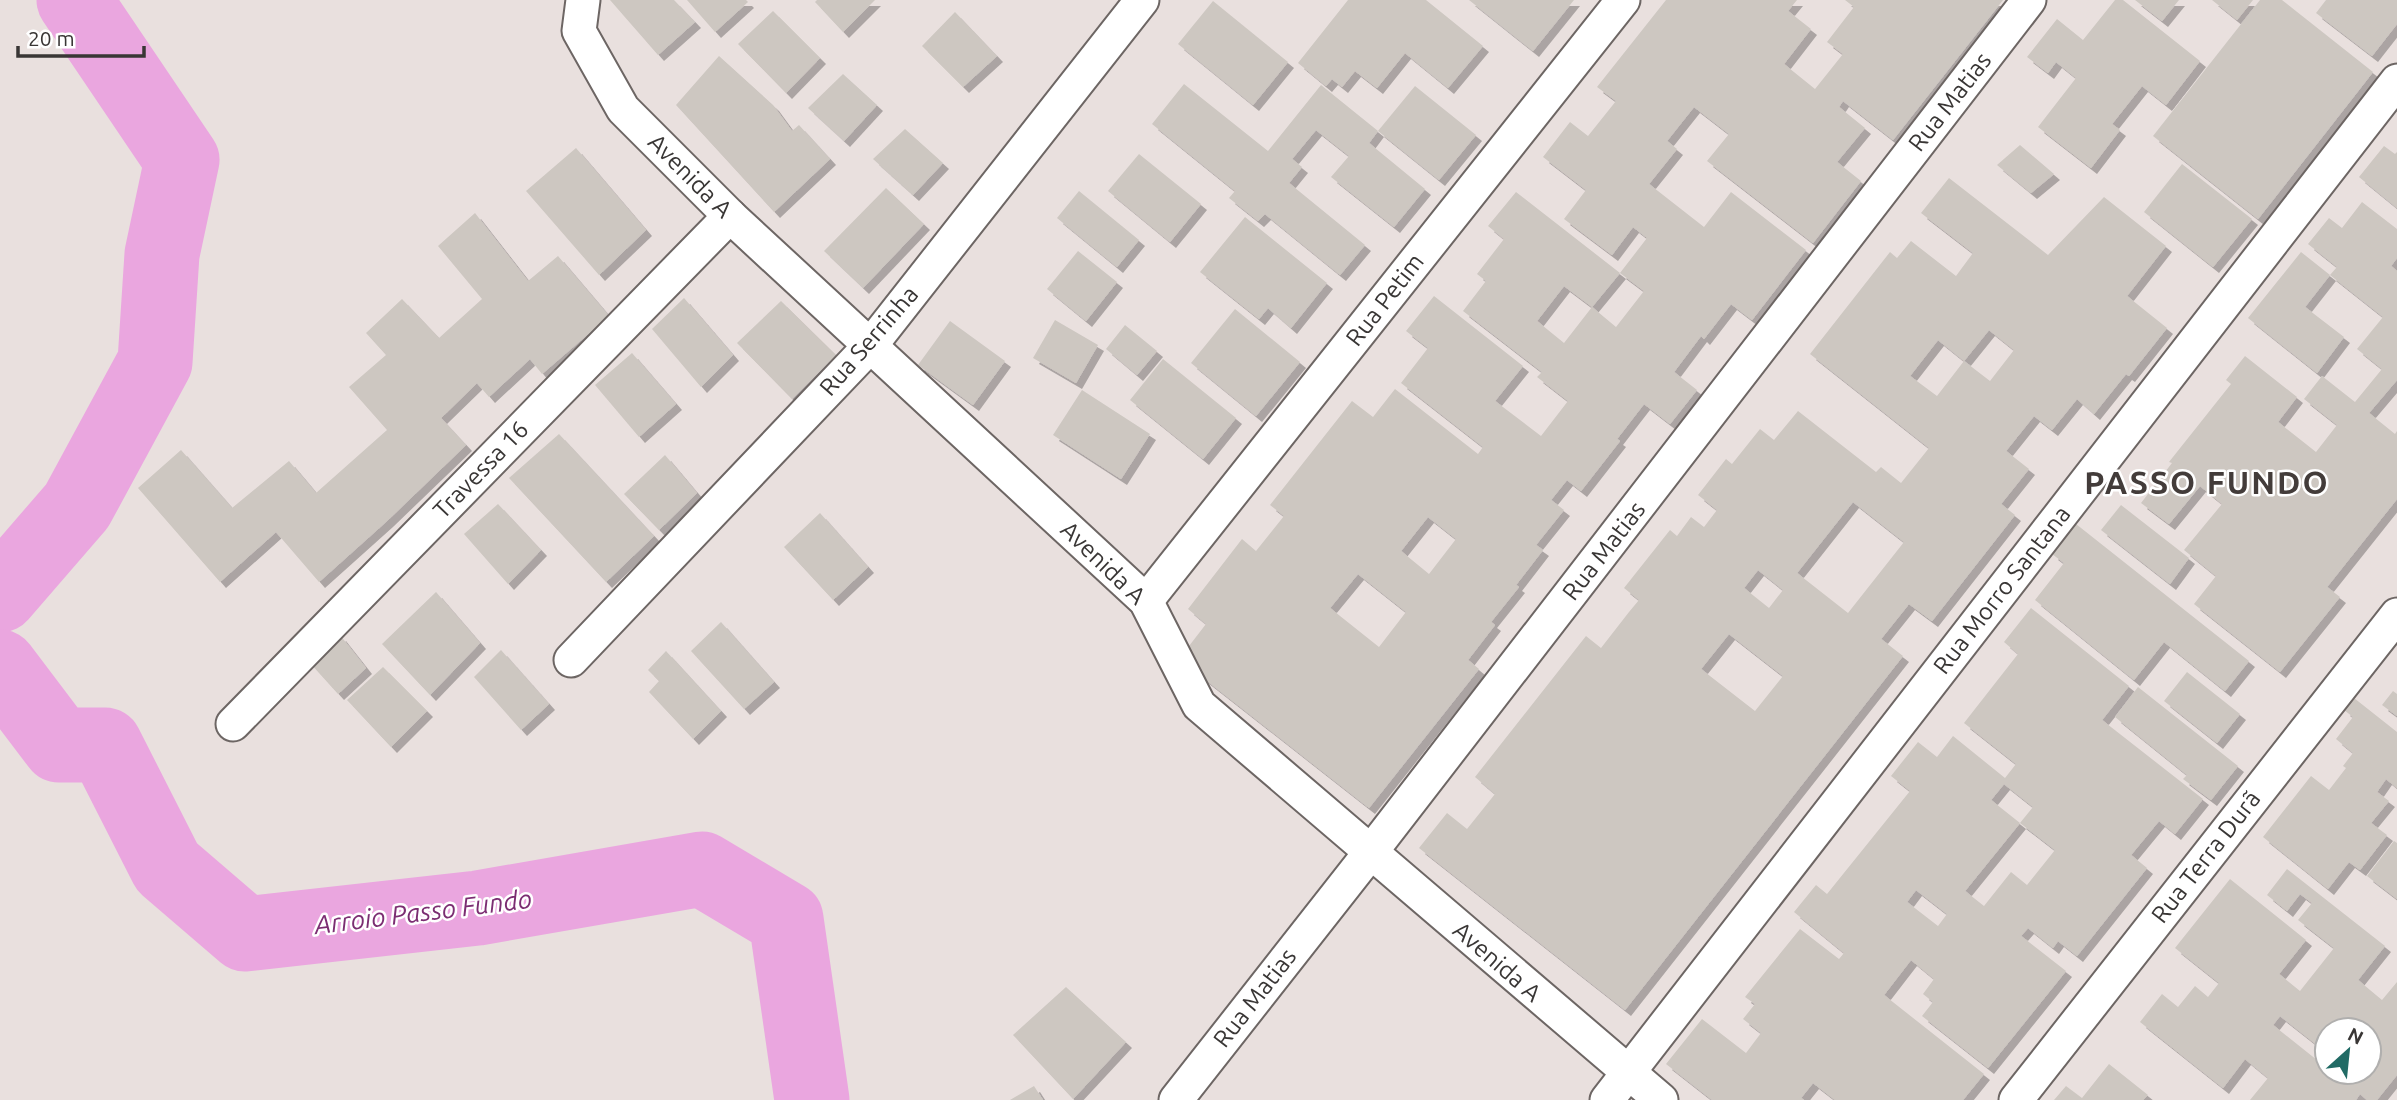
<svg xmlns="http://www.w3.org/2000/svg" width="2397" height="1100" font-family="Ubuntu,sans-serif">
  <defs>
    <filter id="shadow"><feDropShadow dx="6" dy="6" stdDeviation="0" flood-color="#0004"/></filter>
  </defs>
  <rect width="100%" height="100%" fill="#e9e0de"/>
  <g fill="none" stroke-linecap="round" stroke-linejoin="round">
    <g stroke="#eaa6df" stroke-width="75">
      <polyline points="0,595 77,506 155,362 162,254 182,160 74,0"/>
      <polyline points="0,667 59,745 105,745 167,867 245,934 478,908 702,869 786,919 812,1100"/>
    </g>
  </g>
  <g fill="#cdc7c1" fill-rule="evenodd" filter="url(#shadow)">
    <polygon points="610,0 674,0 695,22 658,55"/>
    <polygon points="687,0 746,0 748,2 715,32"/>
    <polygon points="817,0 875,0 843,32 815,2"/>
    <polygon points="1348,0 1426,0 1483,46 1448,88 1405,53 1377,88 1355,71 1342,87 1332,79 1326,86 1298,63"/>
    <polygon points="1469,0 1574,0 1533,51"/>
    <path d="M1666,0h131l-9,11 23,18 -27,35 31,25 28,-35 -16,-12 27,-35 -9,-7h158l-110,140 -50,-39 -4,6 26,21 -28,34 24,19 -48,62 -106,-82 22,-27 -35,-27 -27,34 10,8 -28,35 55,43 27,-35 75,58 -54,70 -21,-16 -27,35 -3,-3 -27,36 23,18 -27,34 -26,-20 -27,35 3,2 -39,50 -14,-11 -16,20 13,10 -28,35 7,5 -27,35 3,2 -28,35 4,3 -27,35 11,9 -110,139 -190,-149 27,-35 -18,-15 54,-70 14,12 28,-35 -14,-11 82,-104 21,16 22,-28 83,65 5,-7 -82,-64 27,-35 -22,-17 28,-35 89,70 -28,35 46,35 27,-35 -31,-24 5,-5 -79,-61 23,-30 -9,-7 27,-35 -16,-13 28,-34 104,81 -28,34 -28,-21 -27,35 27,22 28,-36 24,20 28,-36 -24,-18 27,-35 -14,-11 -21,28 -48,-36 22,-29 -43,-33 27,-35 18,14 28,-35 -19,-14zM1428,517l28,22 -27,35 -28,-23zM1358,574l48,38 -27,35 -49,-39z"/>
    <polygon points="2115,0 2123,0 2200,61 2166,105 2142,86 2112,124 2120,130 2091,168 2038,127 2076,78 2056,62 2048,73 2027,57 2057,19 2083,40"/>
    <polygon points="2135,0 2179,0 2162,21"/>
    <polygon points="2212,0 2253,0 2237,20"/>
    <polygon points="2260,0 2282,0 2373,72 2258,219 2153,136"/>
    <polygon points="2326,0 2397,0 2397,24 2372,56 2316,13"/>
    <polygon points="1213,1 1288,62 1253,105 1178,44"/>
    <polygon points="773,11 820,58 786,93 738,44"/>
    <polygon points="955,12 997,56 963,87 922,46"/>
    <polygon points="719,56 773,105 792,131 799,125 830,159 774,212 676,105"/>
    <polygon points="843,74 877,105 844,141 808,108"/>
    <polygon points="1184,84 1268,151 1321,85 1378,131 1369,143 1425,189 1394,227 1331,177 1349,156 1316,130 1292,159 1302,167 1289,183 1365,245 1340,275 1265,214 1258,221 1229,198 1235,191 1152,124"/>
    <polygon points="1415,86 1476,135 1439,180 1378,131"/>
    <polygon points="905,129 943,163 913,195 873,159"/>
    <polygon points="2020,145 2054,174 2031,193 1997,165"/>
    <polygon points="2384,146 2395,154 2397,152 2397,208 2359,177"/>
    <polygon points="576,148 646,230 599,275 526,191"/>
    <polygon points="1139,154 1201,204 1170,242 1108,191"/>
    <polygon points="2182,164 2252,219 2213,267 2144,212"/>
    <path d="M1949,178l99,77 56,-58 62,49 -39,50 40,32 -38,48 -3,-2 -32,40 -17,-15 -25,31 -18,-14 -28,35 23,18 -28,35 14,11 -83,106 -23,-17 -28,35 22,17 -278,354 -206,-162 28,-35 20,16 28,-35 -20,-17 111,-141 15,12 28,-36 10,-12 -15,-12 46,-58 7,6 14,-19 13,10 13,-17 -19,-15 28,-36 6,5 28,-35 14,11 24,-29 78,61 5,-5 20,16 28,-35 -119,-94 80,-102 7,6 14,-17 45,35 17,-23 -52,-40zM1989,330l25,20 -24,31 -26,-20 -27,35 -27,-20 28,-36 26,21zM1853,502l51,40 -56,71 -51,-40zM1758,570l25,20 -14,18 -25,-20zM1729,634l54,42 -28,35 -54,-42z"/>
    <polygon points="886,188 924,224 863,288 824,251"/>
    <polygon points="1079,191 1139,240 1117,267 1057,218"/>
    <polygon points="2362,202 2397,229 2397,258 2391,266 2397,271 2397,380 2369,413 2395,434 2397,431 2397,499 2327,587 2340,597 2280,672 2194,604 2216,576 2184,550 2222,504 2200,486 2169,524 2141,503 2172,463 2169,462 2231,384 2226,380 2245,356 2297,397 2278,422 2316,452 2337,425 2304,399 2322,376 2355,402 2382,369 2357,349 2383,317 2330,275 2337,267 2308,244 2329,218 2342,228"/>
    <polygon points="475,213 528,281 558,256 609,316 542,374 530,359 489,397 477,383 441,418 466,445 387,521 319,582 276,532 220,582 138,488 181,450 232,508 289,461 316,493 387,430 349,387 386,355 366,333 402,299 439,338 482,299 438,246"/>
    <polygon points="1245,217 1327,283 1291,328 1268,308 1259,319 1200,272"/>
    <polygon points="1078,251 1117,282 1086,321 1047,289"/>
    <polygon points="2301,252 2330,275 2305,307 2344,337 2317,373 2248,318"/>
    <polygon points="684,298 733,355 701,387 652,329"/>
    <polygon points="781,301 836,355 792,399 737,343"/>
    <polygon points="1235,309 1300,362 1256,416 1191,363"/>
    <polygon points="1055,320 1098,345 1076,383 1033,358"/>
    <polygon points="950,321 1005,361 973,405 918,365"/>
    <polygon points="1125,325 1157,351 1137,375 1106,349"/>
    <polygon points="632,353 676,404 639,437 595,385"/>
    <polygon points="1163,359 1236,418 1203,459 1130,400"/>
    <polygon points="1082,390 1150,434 1121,479 1053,435"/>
    <polygon points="559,434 654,536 606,582 509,478"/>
    <polygon points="665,455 697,493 659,530 624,494"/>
    <polygon points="498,504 541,550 508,584 464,534"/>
    <polygon points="2121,505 2189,558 2170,584 2101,530"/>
    <polygon points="820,513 868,567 833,600 784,547"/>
    <polygon points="2076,524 2249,661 2225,691 2164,642 2134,680 2035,600 2064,563 2052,554"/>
    <polygon points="436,592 480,643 430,695 382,644"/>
    <path d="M2031,608l98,78 -27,34 101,79 -28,35 -16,-13 -28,34 16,13 -70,88 -19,-15 -5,7 -25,-20 -7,8 45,35 -78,97 -66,-52 11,-14 -10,-8 11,-15 -23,-19 -27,35 100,79 -21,26h-128l-22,-17 -12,15 3,2h-92l-46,-36 36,-45 44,34 15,-20 -18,-14 12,-15 -10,-7 55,-68 39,30 5,-6 -50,-41 22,-27 11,9 83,-103 -19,-15 27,-34 19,15 16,-21 52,42 11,-14 -52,-41 54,-69 -14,-12zM2004,784l29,23 -13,16 -29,-23zM2020,823l35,27 -28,35 -16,-13 -27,34 -19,-15zM1916,890l31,24 -9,12 -31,-24z"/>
    <polygon points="721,622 774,682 744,709 691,651"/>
    <polygon points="340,635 366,668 338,694 310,663"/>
    <polygon points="501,650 549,704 521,730 474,677"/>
    <polygon points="666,651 721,711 693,739 649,692 659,681 648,670"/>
    <polygon points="383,667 427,711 391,747 347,700"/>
    <polygon points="2187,672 2240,714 2217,743 2164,701"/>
    <polygon points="2138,687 2238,766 2211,800 2183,779 2187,775 2115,717"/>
    <polygon points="2393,691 2397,694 2397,716 2382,705"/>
    <polygon points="2354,698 2397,732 2397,788 2386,779 2377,792 2389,801 2371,823 2387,835 2360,870 2349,862 2328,889 2263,837 2311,776 2329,790 2346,768 2343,766 2353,753 2336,739 2353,717 2344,710"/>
    <polygon points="2394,841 2397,843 2397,899 2367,876"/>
    <path d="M2287,869l98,77 -27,34 24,20 15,-18v93l-20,25h-10l-7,-6 -4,6h-106l18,-22 -23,-19 -22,29 -83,-66 22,-28 16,13 17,-21 13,11 11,-14 -44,-35 55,-69 76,61 -27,34 21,17 34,-43 -36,-28 14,-17 -12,-9 -13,17 -20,-16zM2280,1016l47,37v-23h42v42h-42v-4l-54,-43z"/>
    <polygon points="1066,987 1126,1042 1073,1099 1013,1035"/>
    <polygon points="2109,1064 2148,1095 2143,1100 2054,1100 2066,1086 2082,1098"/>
    <polygon points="1034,1086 1043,1100 1010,1100"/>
  </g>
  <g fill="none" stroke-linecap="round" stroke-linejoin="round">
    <g stroke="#6d6664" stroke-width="37">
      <g id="street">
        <polyline points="583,0 579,31 623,109 730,216 1146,601 1199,705 1661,1100"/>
        <polyline points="1146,601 1623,0"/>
        <polyline points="571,660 870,346 1142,0"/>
        <polyline points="233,724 730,216"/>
        <polyline points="1176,1100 1370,853 2029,0"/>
        <polyline points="1607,1100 2397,81"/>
        <polyline points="2016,1100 2397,615"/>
      </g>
    </g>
    <use href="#street" stroke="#fff" stroke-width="33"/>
  </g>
  <g text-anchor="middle" stroke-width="5" stroke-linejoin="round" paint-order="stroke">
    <g font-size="24" fill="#393635" stroke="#fff">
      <text transform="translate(1950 102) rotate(-52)" y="8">Rua Matias</text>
      <text transform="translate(690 176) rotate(45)" y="8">Avenida A</text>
      <text transform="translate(1385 300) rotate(-52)" y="8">Rua Petim</text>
      <text transform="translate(869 341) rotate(-49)" y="8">Rua Serrinha</text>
      <text transform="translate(481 470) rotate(-46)" y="8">Travessa 16</text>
      <text transform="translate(1604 551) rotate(-52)" y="8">Rua Matias</text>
      <text transform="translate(1103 563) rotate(44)" y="8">Avenida A</text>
      <text transform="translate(2002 590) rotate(-52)" y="8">Rua Morro Santana</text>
      <text transform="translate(2206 857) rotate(-52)" y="8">Rua Terra Durã</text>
      <text transform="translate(1497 962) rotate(41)" y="8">Avenida A</text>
      <text transform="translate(1255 998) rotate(-52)" y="8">Rua Matias</text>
    </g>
    <g font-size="26" font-style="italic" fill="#7b2d72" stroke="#fff">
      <text transform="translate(423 912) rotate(-7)" y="9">Arroio Passo Fundo</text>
    </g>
    <g font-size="32" font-weight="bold" letter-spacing="2" fill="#433c3a" stroke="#fff">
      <text x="2207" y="494">PASSO FUNDO</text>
    </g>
  </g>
  <g transform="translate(2348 1051) rotate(27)"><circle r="33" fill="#ffffff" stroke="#b0afae" stroke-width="2"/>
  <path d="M0-5L12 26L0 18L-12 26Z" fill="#216b65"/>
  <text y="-10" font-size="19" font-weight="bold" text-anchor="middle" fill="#393635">N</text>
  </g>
  <path d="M18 46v10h126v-10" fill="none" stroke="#393635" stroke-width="3.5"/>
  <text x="28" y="46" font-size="21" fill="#393635" stroke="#ffffff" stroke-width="5" paint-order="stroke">20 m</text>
</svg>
